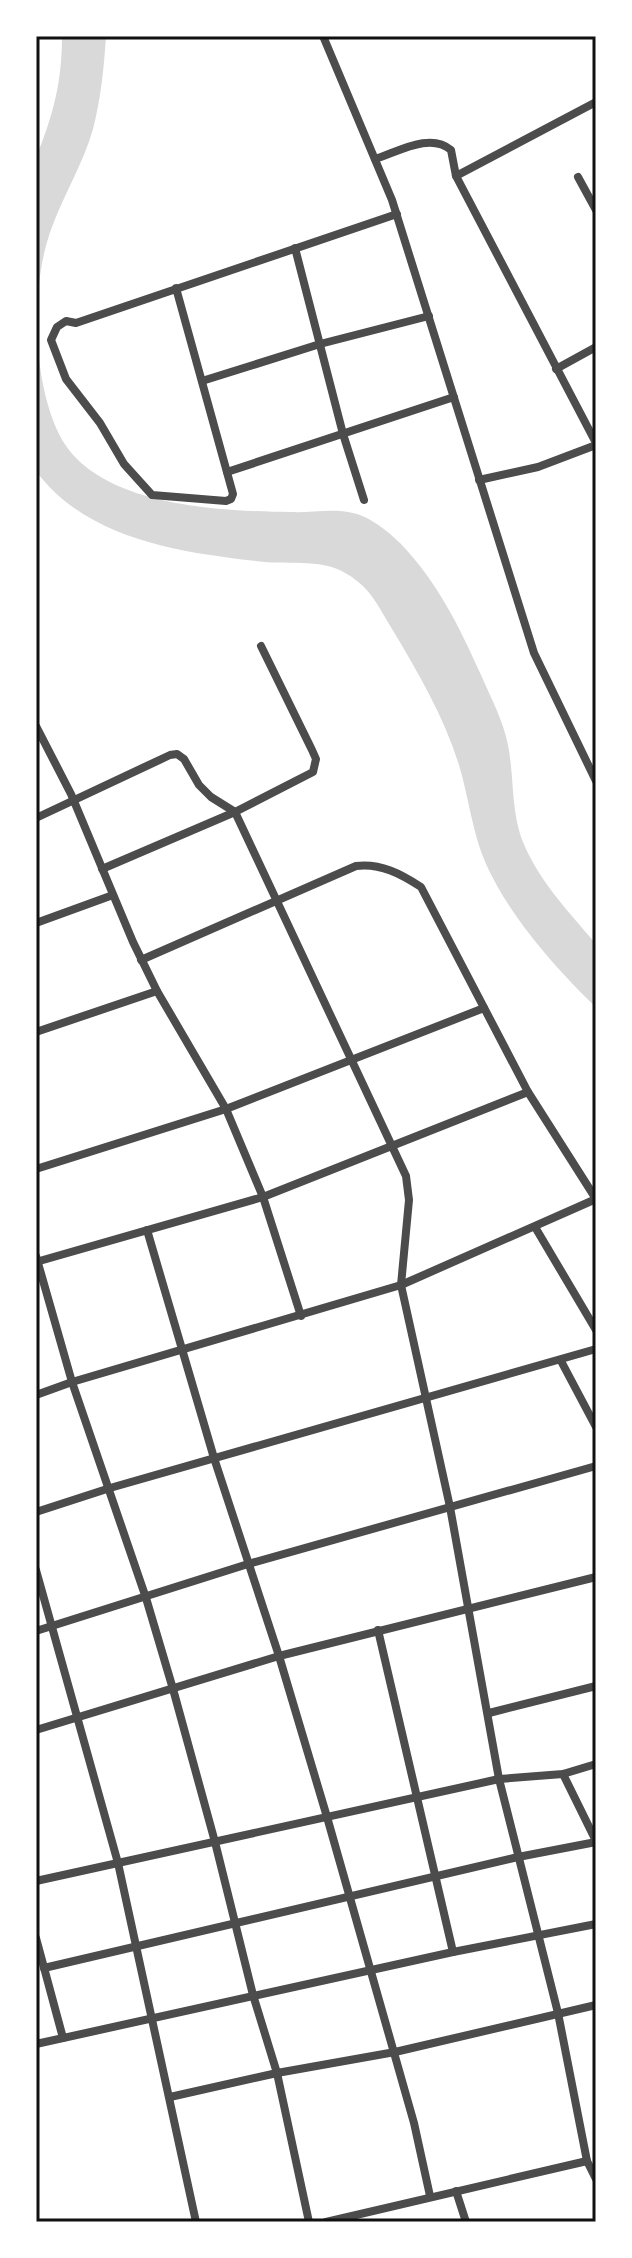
<svg xmlns="http://www.w3.org/2000/svg" width="632" height="2258" font-family="Roboto,sans-serif">
  <rect width="100%" height="100%" fill="#fff"/>
  <path fill="#d9d9d9" d="M62,36h44c-2,31 -5,62 -13,93 -9,33 -29,65 -41,98 -22,58 -20,151 7,207 36,73 161,77 232,78 19,1 43,-4 62,1 16,3 36,19 47,30 37,38 60,85 81,132 10,23 22,45 27,70 6,30 3,62 13,92 15,41 48,75 75,107v63c-40,-38 -88,-93 -110,-143 -14,-32 -17,-66 -27,-99 -15,-48 -41,-93 -67,-136 -10,-16 -19,-36 -35,-48 -29,-24 -57,-16 -92,-19 -81,-9 -177,-21 -229,-91v-313c17,-43 26,-75 26,-122z"/>
  <g fill="none" stroke-linecap="round" stroke-linejoin="round">
    <g stroke="#4c4c4c" stroke-width="8">
      <polyline points="323,36 392,200 534,653 596,781"/>
      <path d="M375,159c23,-7 55,-27 76,-9l5,26 140,267"/>
      <polyline points="456,176 596,102"/>
      <polyline points="578,177 596,210"/>
      <polyline points="295,248 343,434 364,500"/>
      <polyline points="176,288 233,494 231,499 226,501 152,495 124,464 100,423 66,379 51,340 57,327 66,321 76,323 397,214"/>
      <polyline points="556,369 596,347"/>
      <polyline points="202,381 320,344 429,316"/>
      <polyline points="227,472 454,397"/>
      <polyline points="479,480 538,467 596,445"/>
      <polyline points="36,726 71,794 133,942 157,991 226,1109 263,1197 301,1316"/>
      <polyline points="36,818 170,755 177,754 184,759 199,785 211,797 235,812 406,1176 409,1200 401,1285 450,1507 499,1779 558,2013 587,2161 596,2179"/>
      <polyline points="102,869 235,812 313,772 316,759 312,750 261,646"/>
      <polyline points="36,923 113,895"/>
      <polyline points="36,1032 157,991"/>
      <polyline points="36,1169 226,1109 484,1008"/>
      <polyline points="535,1227 596,1330"/>
      <polyline points="147,1230 214,1458 279,1656 327,1817 414,2123 430,2196"/>
      <polyline points="36,1256 72,1382 146,1598 173,1689 215,1842 253,1995 277,2073 309,2222"/>
      <polyline points="36,1262 263,1197 528,1092"/>
      <polyline points="561,1361 596,1427"/>
      <path d="M36,1395l36,-13 329,-97 195,-86 -68,-107 -107,-205c-20,-13 -40,-24 -65,-21l-215,94"/>
      <polyline points="36,1512 110,1488 596,1349"/>
      <polyline points="36,1570 118,1863 196,2222"/>
      <polyline points="378,1630 453,1952"/>
      <polyline points="36,1631 248,1564 596,1466"/>
      <polyline points="489,1713 596,1686"/>
      <polyline points="36,1730 279,1656 596,1577"/>
      <polyline points="563,1774 596,1841"/>
      <polyline points="36,1881 499,1779 563,1774 596,1764"/>
      <polyline points="36,1938 63,2038"/>
      <polyline points="44,1968 518,1857 596,1842"/>
      <polyline points="36,2044 453,1952 596,1924"/>
      <polyline points="170,2097 277,2073 395,2052 596,2005"/>
      <polyline points="456,2191 466,2222"/>
      <polyline points="326,2222 587,2161"/>
    </g>
  </g>
  <rect width="632" height="2258" fill="none" stroke="#ffffff" stroke-width="76"/>
  <rect x="38" y="38" width="556" height="2182" fill="none" stroke="#111" stroke-width="3"/>
</svg>
